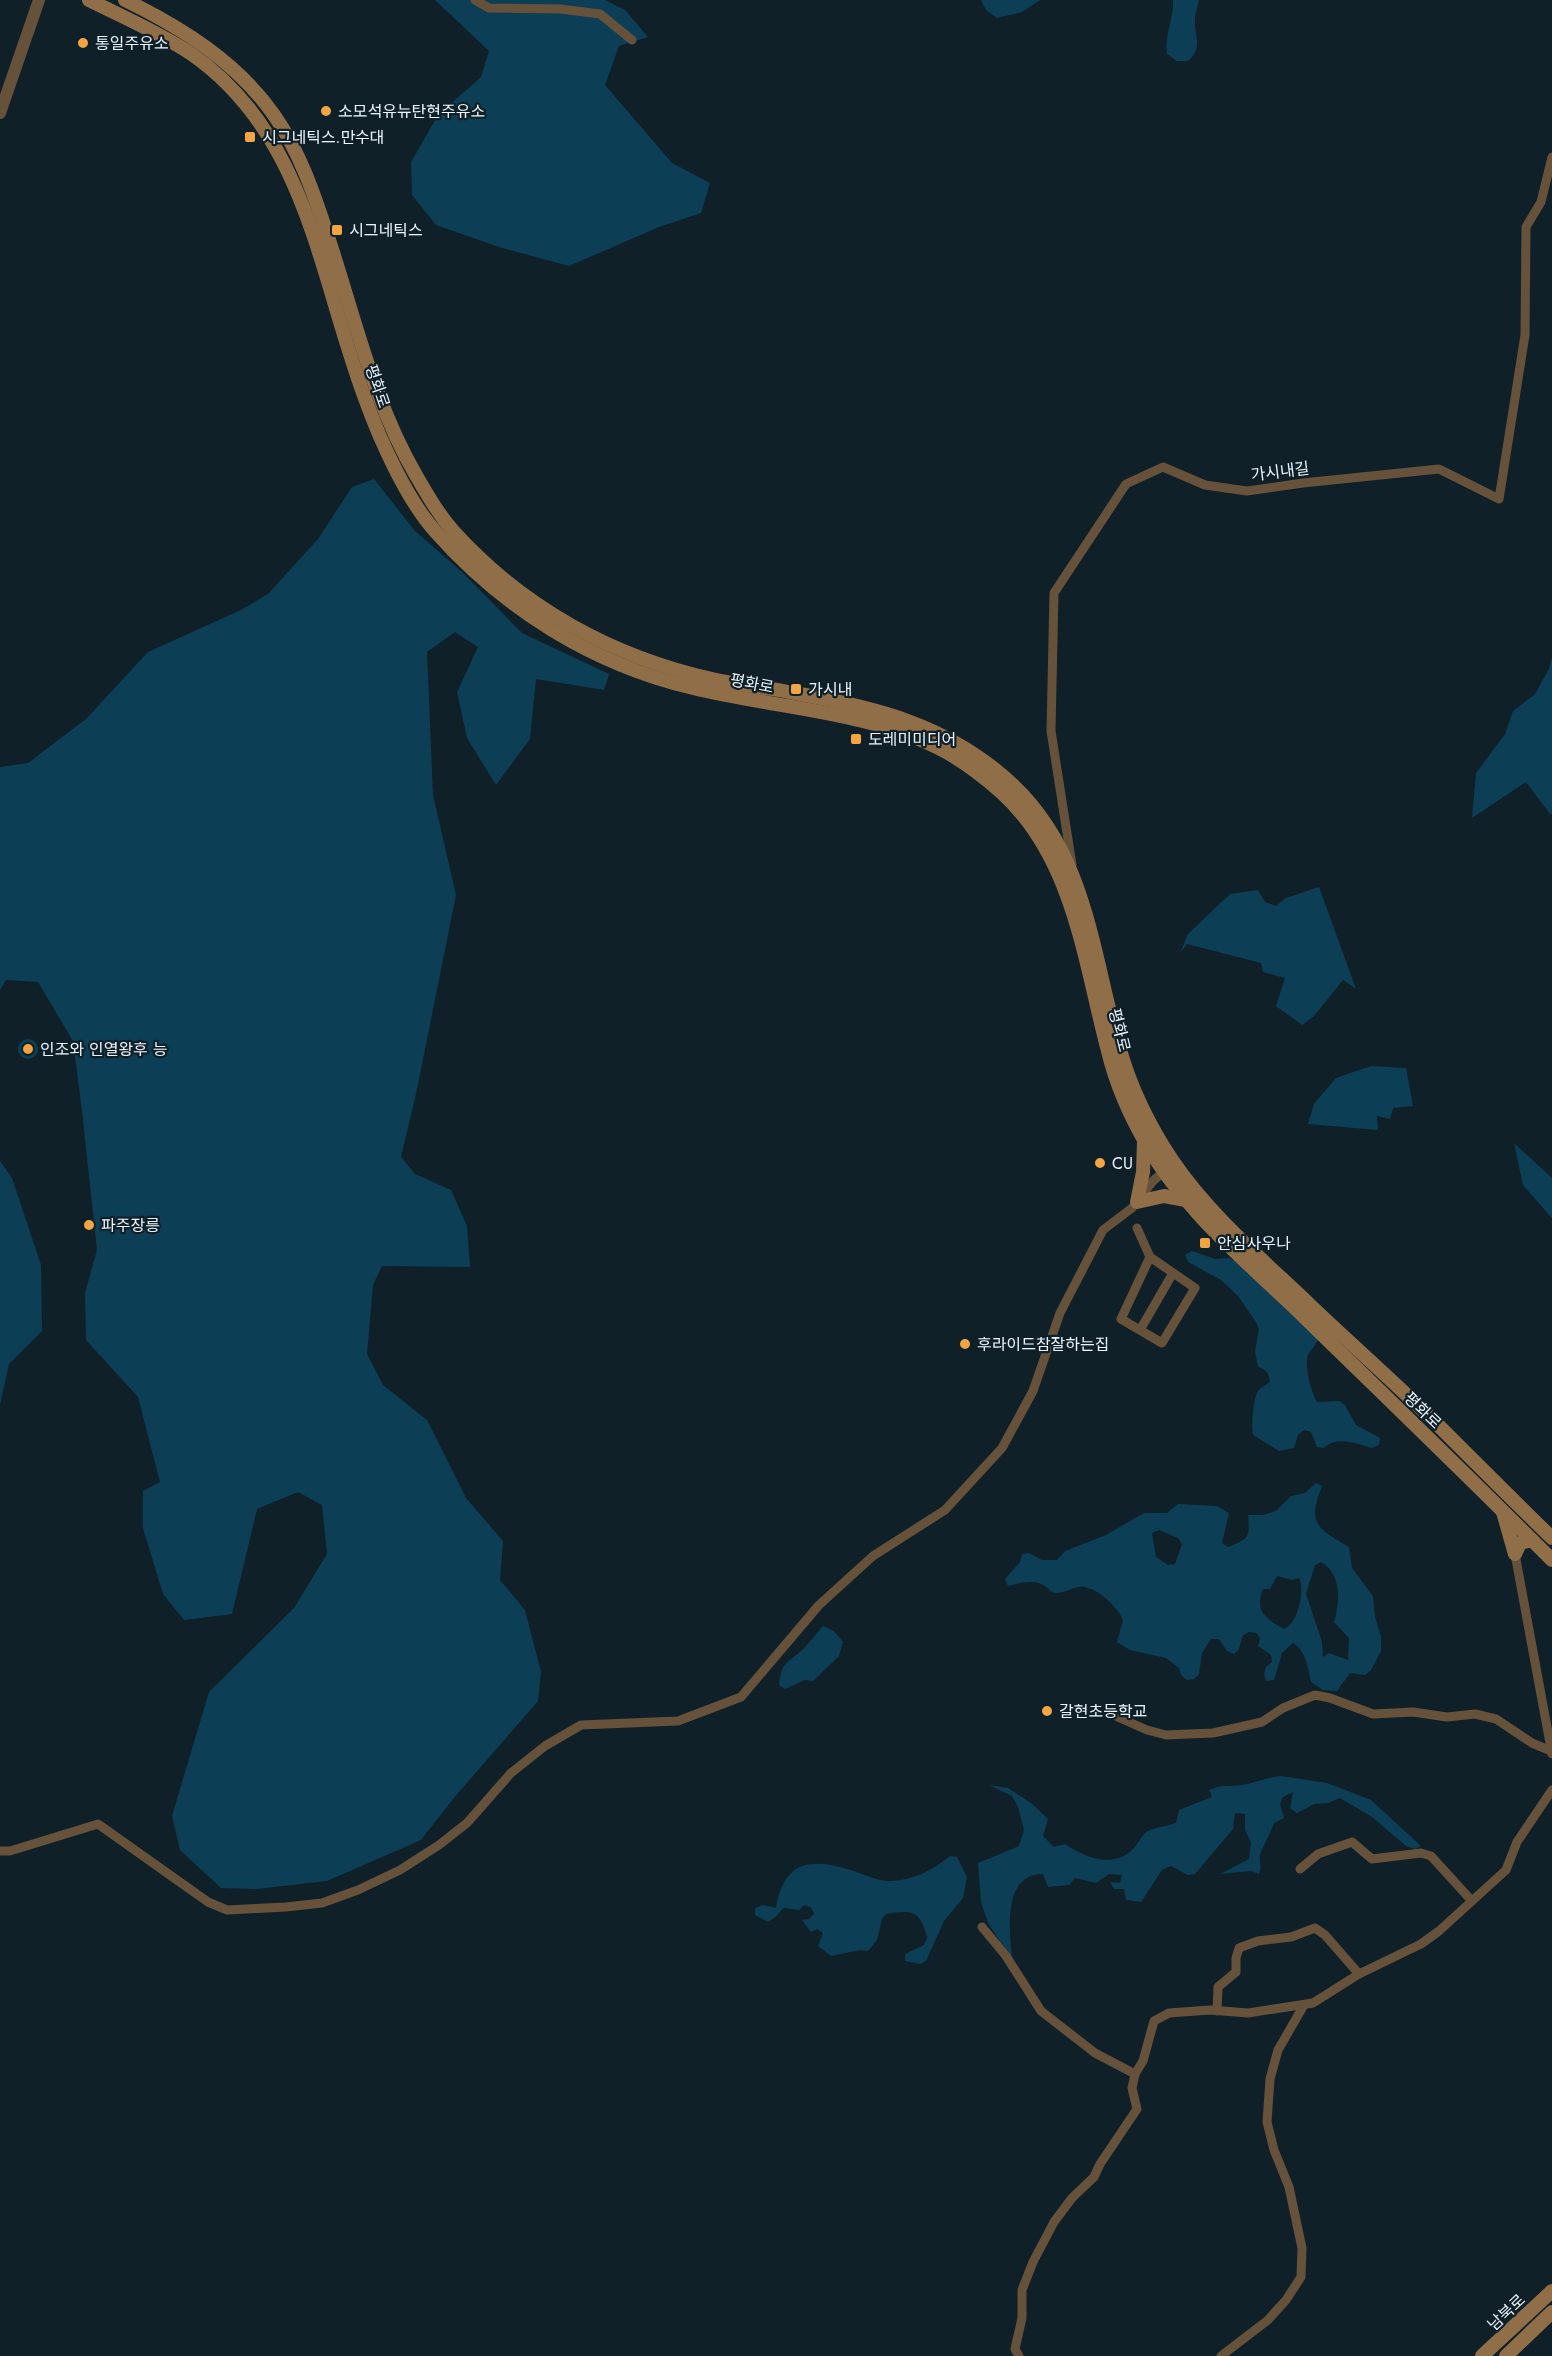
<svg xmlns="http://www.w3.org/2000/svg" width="1552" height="2356" font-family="Jost,'Noto Sans KR',sans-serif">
  <rect width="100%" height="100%" fill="#102029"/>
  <g fill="#0c3e56" fill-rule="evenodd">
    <polygon points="435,0 605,0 625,10 648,37 619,46 605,85 672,163 710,183 701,213 659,227 569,266 499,247 436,225 412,195 411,162 438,115 481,77 489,51"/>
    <polygon points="981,0 1040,0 1022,12 997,18 986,10"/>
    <path d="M1173,0h26c-1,6 -4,13 -4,20 -1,17 9,26 -7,41h-11l-10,-7c-3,-19 7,-35 6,-54z"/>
    <polygon points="374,479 415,531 463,573 522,633 609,674 604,690 536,679 530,739 496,785 467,738 457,692 478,647 455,632 427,652 433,795 456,895 416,1094 401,1157 415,1174 451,1190 467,1226 470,1267 382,1266 373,1285 367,1354 383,1385 427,1420 466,1498 503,1541 500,1580 525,1610 541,1672 538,1701 453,1799 421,1840 327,1881 256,1889 221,1888 180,1850 172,1816 209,1692 294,1608 327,1554 322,1505 298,1492 257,1509 232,1614 184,1620 163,1594 143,1528 143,1491 160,1482 138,1397 86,1340 85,1293 97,1250 82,1111 73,1041 38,982 6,980 0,990 0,767 28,763 87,718 148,652 241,610 268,594 318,539 352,487"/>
    <polygon points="1552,657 1552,814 1550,814 1526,782 1472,818 1476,773 1505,734 1513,711 1535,694 1549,669"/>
    <polygon points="1319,887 1356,989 1343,980 1314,1016 1302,1025 1276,1006 1285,978 1263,972 1261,963 1187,944 1180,953 1188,934 1230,894 1258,890 1265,902 1276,906 1286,898"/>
    <circle cx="28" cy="1049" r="10"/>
    <polygon points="1371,1066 1406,1068 1413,1106 1393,1108 1390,1119 1377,1116 1378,1130 1308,1124 1314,1104 1336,1078"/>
    <polygon points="1514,1143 1552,1178 1552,1218 1523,1185"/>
    <polygon points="0,1161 12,1178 41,1265 42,1331 9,1364 0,1405"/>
    <path d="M1192,1251l23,8 14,-1 6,3 83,78c-3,8 -7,10 -10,16 -4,11 3,37 9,47l22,-1 6,4 11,20 24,13 -1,7 -7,3c-14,-4 -36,-13 -48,0l-7,-1 -6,-15 -7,-2 -6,5 -4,13 -15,3 -26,-16c-2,-9 0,-36 5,-44 2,-3 8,-6 12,-9 -1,-9 -4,-13 -12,-15l-3,-15 4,-23 -3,-7 -18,-26 -17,-16 -33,-18 -3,-7z"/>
    <path d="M1316,1483l6,3c-15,38 -5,42 27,61l3,21 21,28 2,21 6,20v14l-10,19 -6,5 -15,-2 -13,18 -14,-1 -12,-8c-3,-14 -5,-31 -18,-39l-11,10 -8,27 -8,1 -2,-7 2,-7 6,-5 -1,-7 -13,-9 2,-7 -3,-6 -8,-1 -6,3 -4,14 -5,5 -7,-3 -8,-12h-8l-9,14 -3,21 -5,5 -7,1 -6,-5 -2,-7 -13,-10 -36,-8 -13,-8 6,-22c-6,-14 -28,-35 -44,-33 -7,1 -15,6 -23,6 -6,0 -6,-4 -11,-7 -12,-7 -25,-3 -37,0l-3,-7 15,-17 2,-8 7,-1 13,7h15l8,-9 41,-16 38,-22h23l11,-9 39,2 12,7 -7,30 6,4c21,-8 22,-10 20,-32h14l14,-4 15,-15 14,-3zM1159,1530l19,8 4,6 -7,20 -7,1 -12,-8 -4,-24zM1321,1562c21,12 19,40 13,60l15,16 -1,22 -19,-7 -6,4 -1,-15 -16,-48 9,-29zM1277,1576l15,4 7,-2c6,12 -1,46 -15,51 -18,-10 -30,-18 -21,-40h7z"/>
    <path d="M823,1626l11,5 9,11 -4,14 -26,25 -8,-1 -20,9 -6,-4c3,-23 6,-20 22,-34 8,-7 15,-17 22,-25z"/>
    <path d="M1281,1776l46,7 44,17 50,46 -6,3 -9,-3 -34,-29 -32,-19 -12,5 -14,1 -17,9 -7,-5 3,-16 -10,5 -3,7 4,14 -10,5c-2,7 -13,28 -14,32 -1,7 2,12 -1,19l-8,-3 -31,3 29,-15 2,-17 -6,-12v-16l-10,-1 -2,16 -38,45 -7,1 -17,-9 -9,4 -21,32 -15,-2 -2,-11h-10l-4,-7 10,1 2,-8 -13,-1 -13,9 -21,-5 -6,7 -21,2 -5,-13c-42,0 -33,59 -31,86l-24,-37 -7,-21 -3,-39 41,-17 5,-16 -6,-23 -6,-11 -23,-11 19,3 23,15 17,16 -5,17 11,11 11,-3c21,14 48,25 68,5 6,-6 9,-15 15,-18 9,-4 19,-5 28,-8l3,-13 33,-13 -3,-7c14,-6 19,-3 33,-5 13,-2 26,-8 39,-9z"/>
    <path d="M950,1856l7,1 10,20 -4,21 -19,23 -18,40 -6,3 -15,-3v-7l19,-9 3,-7c-6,-28 -16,-28 -41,-24l-4,5 -5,21 -9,11 -8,-1 -29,6 -13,-10 5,-13 -6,-4 -6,3 -9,-12 7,-1 5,-5 -3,-7 -7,-2 -5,5 -15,-2c-6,5 -8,10 -16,14l-13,-7v-7l8,-3 13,3c7,-44 31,-51 71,-39 15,4 28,12 44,12 23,-1 42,-11 59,-25z"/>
  </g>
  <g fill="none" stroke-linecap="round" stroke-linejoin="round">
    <g stroke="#66513a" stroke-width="9">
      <polyline points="475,0 489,8 561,9 600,14 632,40"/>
      <polyline points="1072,865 1051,731 1054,593 1126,484 1163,467 1205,485 1247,491 1303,483 1439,469 1499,499 1525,335 1526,227 1541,202 1552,157"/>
      <polyline points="1137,1228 1150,1257 1195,1288 1162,1343 1121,1319 1150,1257"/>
      <polyline points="1140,1330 1173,1273"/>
      <polyline points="1515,1554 1552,1754"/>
      <polyline points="1111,1714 1147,1730 1166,1735 1213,1733 1262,1722 1283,1708 1315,1695 1330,1698 1373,1714 1413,1712 1447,1717 1475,1714 1496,1719 1532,1743 1551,1751"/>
      <polyline points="0,1851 10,1851 98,1824 208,1902 227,1910 286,1907 322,1903 358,1890 400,1870 439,1845 467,1823 511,1773 545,1746 581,1725 678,1721 741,1697 819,1605 873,1556 945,1510 1002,1448 1033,1391 1060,1313 1103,1230 1132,1208 1153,1181 1168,1168"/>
      <polyline points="1300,1869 1318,1854 1352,1842 1372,1859 1421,1853 1431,1856 1471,1900"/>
      <polyline points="982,1927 1006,1956 1041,2011 1095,2053 1135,2074"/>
      <polyline points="1217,2011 1218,1987 1236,1972 1236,1958 1239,1948 1258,1941 1291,1937 1315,1928 1325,1935 1359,1974"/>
      <polyline points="1019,2356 1015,2349 1022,2318 1022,2290 1033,2262 1054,2222 1072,2198 1094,2177 1100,2164 1137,2109 1132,2088 1135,2074 1143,2061 1154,2021 1169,2013 1210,2010 1248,2013 1313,2003 1359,1974 1421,1944 1439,1931 1506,1870 1517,1842 1552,1790"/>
      <polyline points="1221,2356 1268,2320 1286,2300 1301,2277 1302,2248 1289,2187 1274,2150 1267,2122 1270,2079 1278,2050 1304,2005"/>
    </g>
    <polyline stroke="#66513a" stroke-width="12" points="0,113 39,0"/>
    <g stroke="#906e48" stroke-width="14">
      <path d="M89,0c34,17 69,32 101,53 118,81 129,224 176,348 14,39 41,99 69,130 69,78 157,133 258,157 81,20 179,23 253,64 20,11 38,25 55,40 73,66 83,169 107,259 8,33 22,65 39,94 38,66 99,116 153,168 84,82 169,164 252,247"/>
      <path d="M125,0c57,28 112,62 149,115 26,37 40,79 54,122 27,81 45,165 89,240 11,19 22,38 37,55 69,76 159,125 258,147 26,6 52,8 77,13 85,15 159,32 224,93 75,71 79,171 107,265 11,38 30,77 52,110 37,55 91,100 139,146 43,41 88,80 130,122 37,37 74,74 111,110"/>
      <polyline points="1144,1142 1143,1172 1137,1202 1164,1196 1186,1200"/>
      <polyline points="1503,1512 1515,1554 1520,1543 1532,1540"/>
      <polyline points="1482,2356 1552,2291"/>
      <polyline points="1506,2356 1552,2312"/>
    </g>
  </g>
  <g fill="#f2a542" stroke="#102029" stroke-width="2">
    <circle cx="83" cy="43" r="6"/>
    <circle cx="326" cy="111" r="6"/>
    <rect x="244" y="131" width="12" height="12" rx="3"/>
    <rect x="331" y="224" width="12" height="12" rx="3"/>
    <rect x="790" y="683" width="12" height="12" rx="3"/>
    <rect x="850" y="733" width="12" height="12" rx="3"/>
    <circle cx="28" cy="1049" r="6"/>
    <circle cx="1100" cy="1163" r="6"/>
    <circle cx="89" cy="1225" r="6"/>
    <rect x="1199" y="1237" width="12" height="12" rx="3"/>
    <circle cx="965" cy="1344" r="6"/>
    <circle cx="1047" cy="1711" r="6"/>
  </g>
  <g text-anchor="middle" stroke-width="4.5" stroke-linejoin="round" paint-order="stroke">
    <g font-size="16" fill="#eaf4fa" stroke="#102029" text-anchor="start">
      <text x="95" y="49">통일주유소</text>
      <text x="338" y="117">소모석유뉴탄현주유소</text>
      <text x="262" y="143">시그네틱스.만수대</text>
      <text x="349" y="236">시그네틱스</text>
      <text x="808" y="695">가시내</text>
      <text x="868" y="745">도레미미디어</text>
      <text x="40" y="1055">인조와 인열왕후 능</text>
      <text x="1112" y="1169">CU</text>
      <text x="101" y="1231">파주장릉</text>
      <text x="1217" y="1249">안심사우나</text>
      <text x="977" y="1350">후라이드참잘하는집</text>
      <text x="1059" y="1717">갈현초등학교</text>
    </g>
    <g font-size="16" fill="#eaf4fa" stroke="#102029">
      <text transform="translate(378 386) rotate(71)" y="6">평화로</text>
      <text transform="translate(1280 471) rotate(-7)" y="6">가시내길</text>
      <text transform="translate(752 683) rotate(11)" y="6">평화로</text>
      <text transform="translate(1120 1030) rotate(76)" y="6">평화로</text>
      <text transform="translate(1423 1410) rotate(44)" y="6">평화로</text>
      <text transform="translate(1506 2312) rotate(-43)" y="6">남북로</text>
    </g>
  </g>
</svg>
